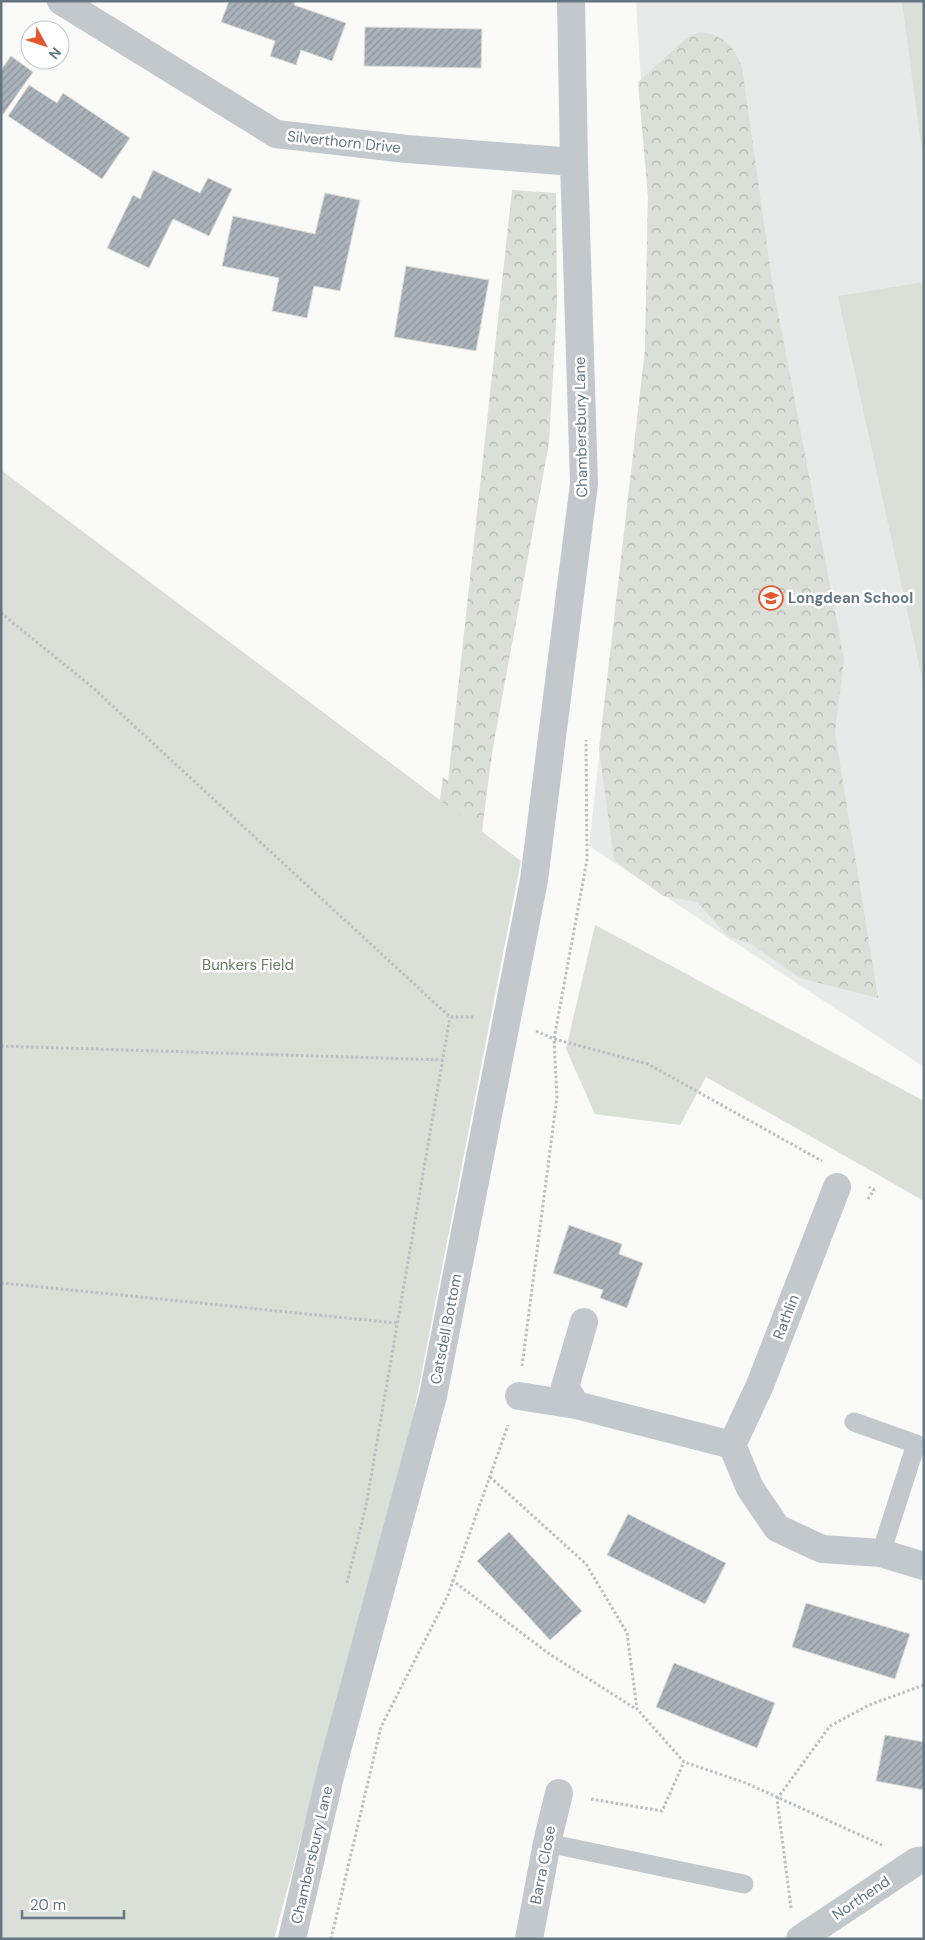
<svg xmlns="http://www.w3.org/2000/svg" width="925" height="1940" font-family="'DM Sans',sans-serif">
  <defs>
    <pattern id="forest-crowns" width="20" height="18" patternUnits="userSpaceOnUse" patternTransform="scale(1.25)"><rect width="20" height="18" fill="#dadfd7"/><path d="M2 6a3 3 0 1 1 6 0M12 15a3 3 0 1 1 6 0" fill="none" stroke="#b4b9b4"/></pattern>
    <pattern id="building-hatch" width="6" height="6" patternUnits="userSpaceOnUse" patternTransform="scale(1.25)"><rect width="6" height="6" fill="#aab3b9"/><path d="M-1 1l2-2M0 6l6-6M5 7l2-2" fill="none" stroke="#8e969c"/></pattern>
  </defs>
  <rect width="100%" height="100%" fill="#fafaf8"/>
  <polygon fill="#e8e9e9" points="636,1 924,1 924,1067 589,846 645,350 648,197"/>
  <g fill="url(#forest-crowns)">
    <path d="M700,32c23,3 34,14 42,35l30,214 72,378 -9,74 43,265 -78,-20 -49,-34 -23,-8 -31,-34 -34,-6 -49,-36 -15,-111 46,-399 3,-153 -10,-115 50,-45z"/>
    <polygon points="512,190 556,193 557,305 549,443 493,747 483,822 472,991 415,978 443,777 448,781"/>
  </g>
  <g fill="#dadfd7">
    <polygon points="902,1 924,1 924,167"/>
    <polygon points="924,282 924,687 838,296"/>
    <polygon points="1,470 521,861 413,1417 274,1939 1,1939"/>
    <polygon points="595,925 924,1101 924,1201 706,1077 680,1125 595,1114 566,1049"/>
  </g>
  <g fill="url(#building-hatch)" stroke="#dcdcda">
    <polygon points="229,1 295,1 294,5 346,23 332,61 301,50 296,65 270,56 275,41 221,22"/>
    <polygon points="365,27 482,29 481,68 364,66"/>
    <polygon points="11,56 33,72 2,116 1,70"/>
    <polygon points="29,85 57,103 63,93 130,138 102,179 8,116"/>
    <polygon points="153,170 200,193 208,178 232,189 209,236 173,219 149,268 107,248 133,195 140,199"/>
    <polygon points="325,193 360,200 340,291 314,286 307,318 272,311 279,278 222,266 233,216 315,234"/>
    <polygon points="406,266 489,280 476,351 394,337"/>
    <polygon points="569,1225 622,1244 619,1254 643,1263 627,1308 600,1298 603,1290 553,1273"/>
    <polygon points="628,1514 726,1563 705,1604 607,1555"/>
    <polygon points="509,1532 582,1611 550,1640 477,1561"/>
    <polygon points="806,1603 910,1634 895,1679 792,1647"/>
    <polygon points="674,1663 775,1703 757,1748 656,1707"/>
    <polygon points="885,1735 924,1742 924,1790 876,1781"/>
  </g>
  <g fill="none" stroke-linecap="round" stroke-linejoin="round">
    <g stroke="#bbbfc2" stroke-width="3" stroke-dasharray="2.5 2.5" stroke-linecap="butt">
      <polyline points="1,613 92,687 450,1017 475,1017"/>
      <polyline points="536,1031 554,1039 648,1064 822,1161"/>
      <polyline points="1,1046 443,1060"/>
      <polyline points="868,1199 874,1190 869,1187"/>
      <polyline points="1,1283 397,1323"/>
      <polyline points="522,1366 557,1097 554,1039 587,860 586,740"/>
      <polyline points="490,1477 586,1564 627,1633 637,1709 684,1762 746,1783 882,1845"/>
      <polyline points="452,1580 548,1653 636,1709"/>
      <polyline points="347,1583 366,1506 450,1017"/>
      <polyline points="591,1799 662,1811 684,1762"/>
      <polyline points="791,1908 777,1799 830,1726 869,1705 924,1685"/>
      <polyline points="331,1939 381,1727 448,1595 508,1425"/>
    </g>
    <g stroke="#c3c8cc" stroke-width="19">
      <polyline points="854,1422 916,1444 881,1553"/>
      <polyline points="547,1843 744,1884"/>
    </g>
    <g stroke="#c3c8cc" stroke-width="28">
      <polyline points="61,1 276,134 407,149 574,162"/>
      <polyline points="837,1187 760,1385 732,1445 750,1488 777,1528 822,1549 881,1553 924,1566"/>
      <polyline points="584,1322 565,1387 576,1405 732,1445"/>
      <polyline points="519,1396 576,1405"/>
      <polyline points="529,1939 547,1843 559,1793"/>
      <polyline points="800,1939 917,1861 924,1860"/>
    </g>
    <polyline stroke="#c3c8cc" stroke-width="28" points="292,1939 331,1772 433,1396 534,880 584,484 574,162 571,1"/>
  </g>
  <defs>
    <g id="school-ring" transform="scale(1.25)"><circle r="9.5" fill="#fff" stroke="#e4572e" stroke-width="1.5"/><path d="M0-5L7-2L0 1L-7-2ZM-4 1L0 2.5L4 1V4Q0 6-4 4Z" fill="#e4572e"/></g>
  </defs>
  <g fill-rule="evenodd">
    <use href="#school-ring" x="771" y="598"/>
  </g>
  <g text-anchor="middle" stroke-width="5" stroke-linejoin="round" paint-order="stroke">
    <g font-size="15" fill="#657683" stroke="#fff">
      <text transform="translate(344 142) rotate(6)" y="5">Silverthorn Drive</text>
      <text transform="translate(581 427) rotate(-91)" y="5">Chambersbury Lane</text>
      <text transform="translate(786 1317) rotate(-69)" y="5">Rathlin</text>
      <text transform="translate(446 1329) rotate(-79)" y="5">Catsdell Bottom</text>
      <text transform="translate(312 1855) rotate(-77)" y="5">Chambersbury Lane</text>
      <text transform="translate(543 1865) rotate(-79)" y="5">Barra Close</text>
      <text transform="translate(861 1898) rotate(-34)" y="5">Northend</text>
    </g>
    <g font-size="15" font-weight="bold" fill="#657683" stroke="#fff" text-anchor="start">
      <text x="788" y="603">Longdean School</text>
    </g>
    <g font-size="15" fill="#687a64" stroke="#fff">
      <text x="248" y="970">Bunkers Field</text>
    </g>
  </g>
  <rect width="925" height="1940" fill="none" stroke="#657683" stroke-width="5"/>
  <g transform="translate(45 45) rotate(130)"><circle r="24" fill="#ffffff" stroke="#c1c8cd"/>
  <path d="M0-4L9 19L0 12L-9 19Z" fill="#e4572e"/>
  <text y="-8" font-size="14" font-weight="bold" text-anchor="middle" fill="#657683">N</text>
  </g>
  <path d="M22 1910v8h102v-8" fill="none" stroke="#657683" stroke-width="2.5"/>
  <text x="30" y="1910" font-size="15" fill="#657683" stroke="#ffffff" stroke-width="4" paint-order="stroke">20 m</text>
</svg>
